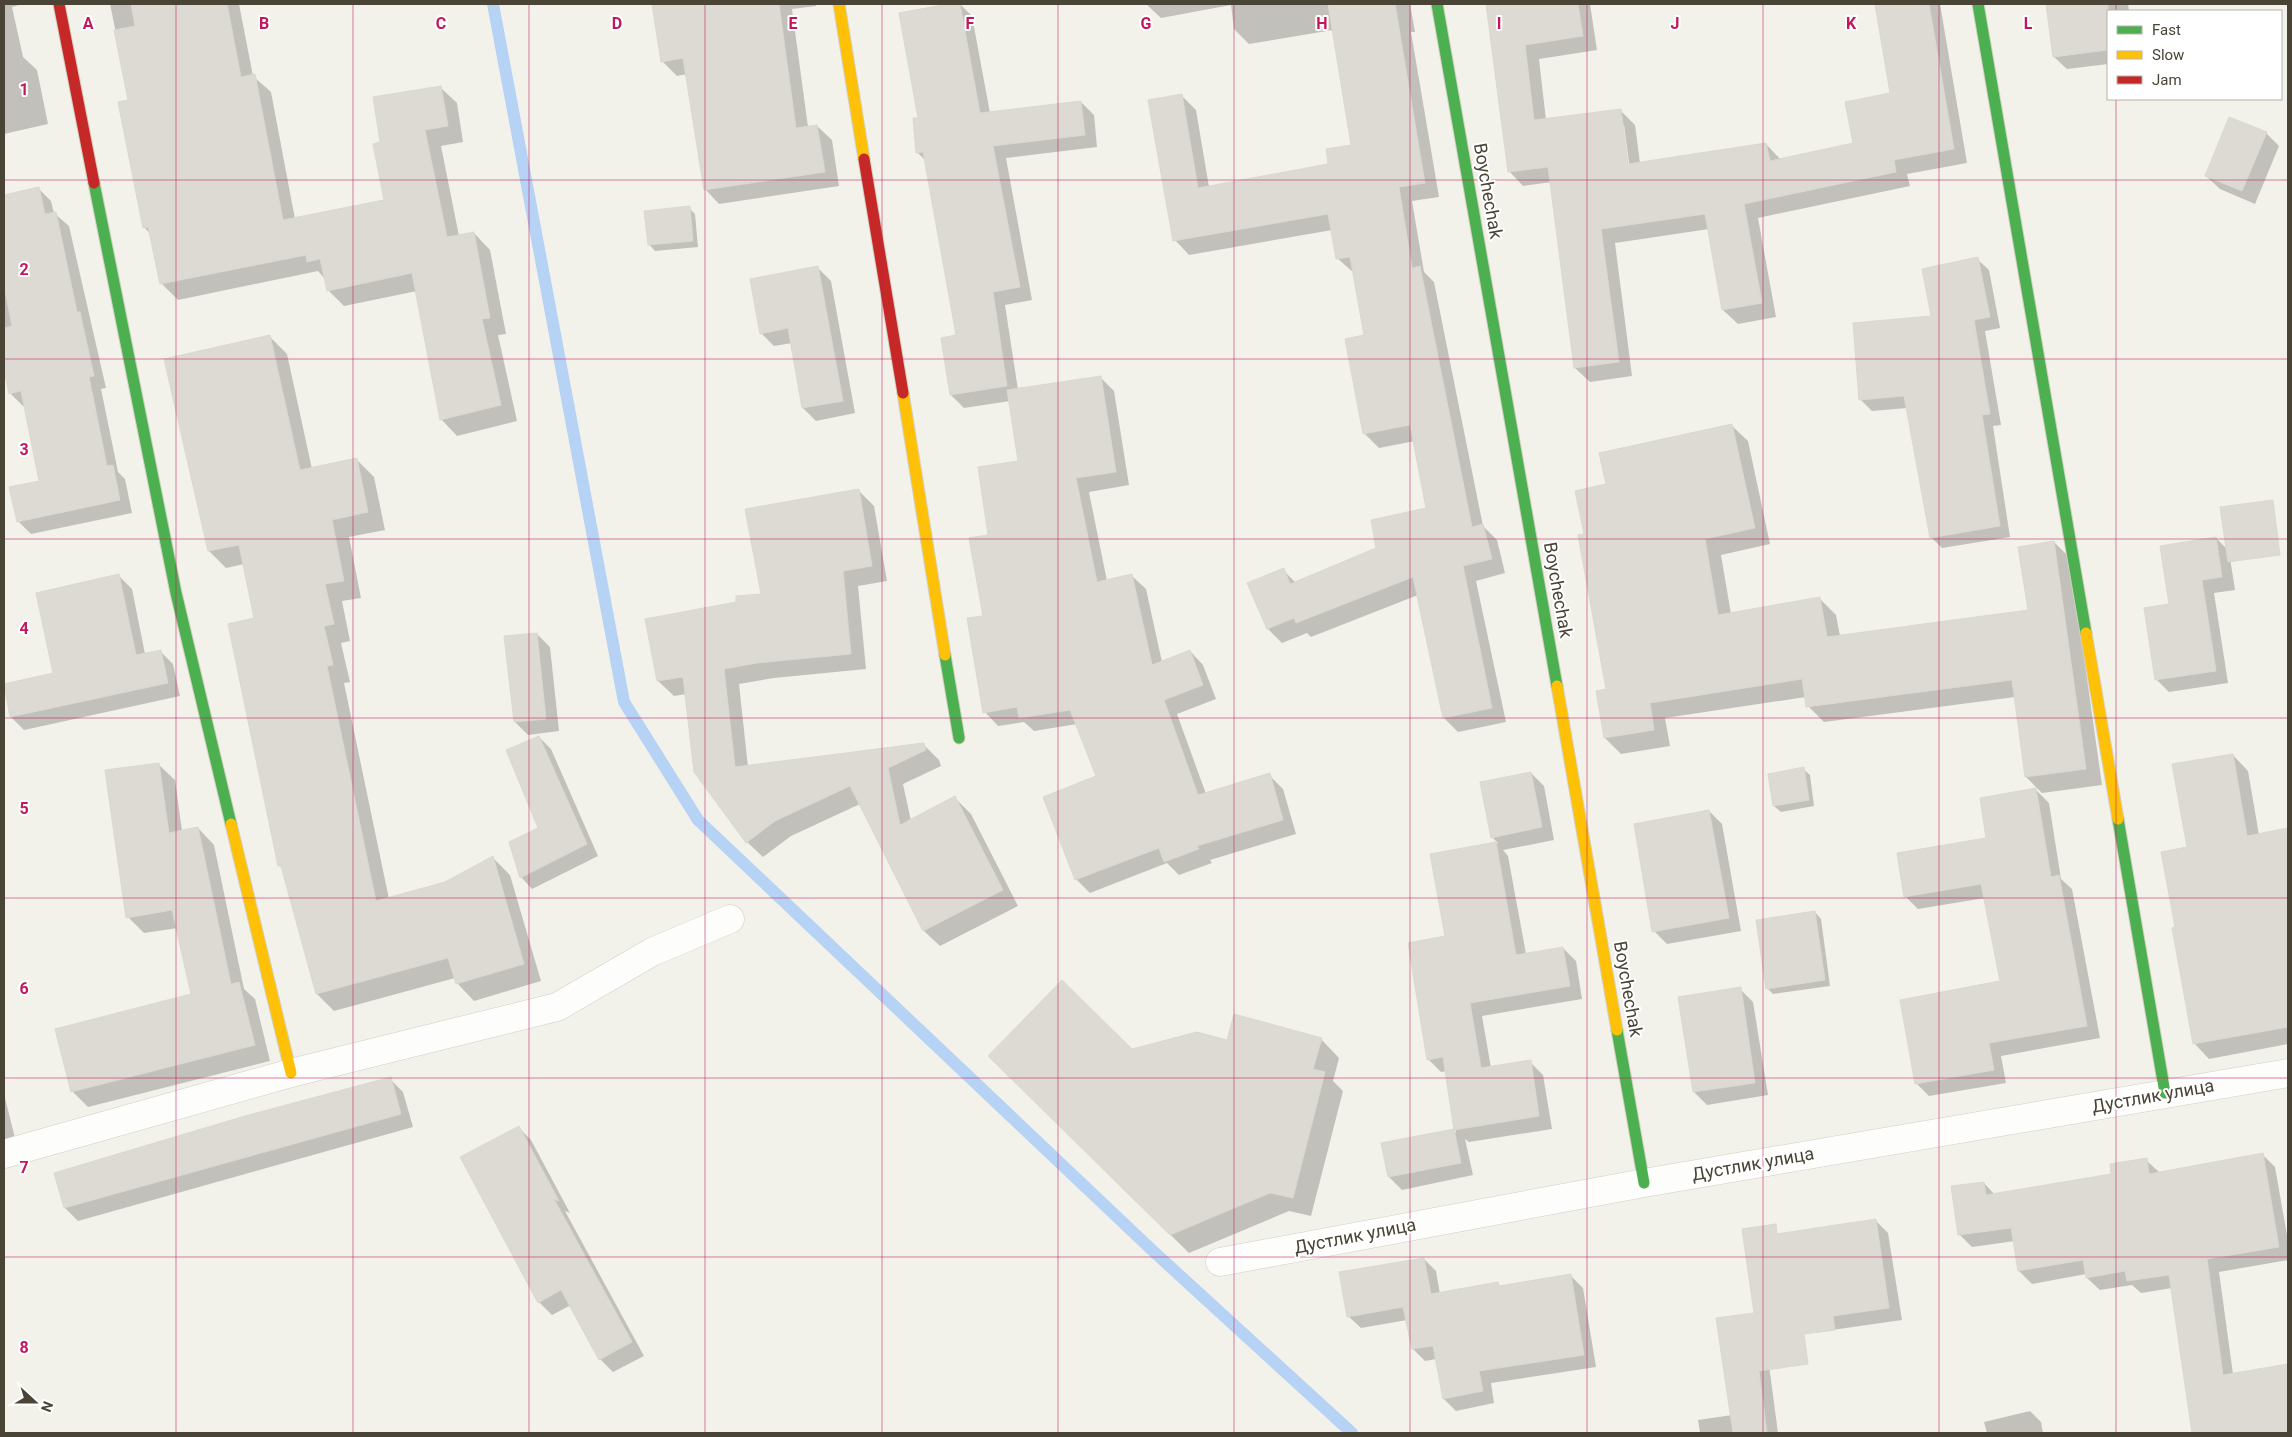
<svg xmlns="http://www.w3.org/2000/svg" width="2292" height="1437" font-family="Roboto,sans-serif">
  <rect width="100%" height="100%" fill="#f2f1ea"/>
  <g fill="#0003" fill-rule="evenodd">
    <polygon points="4,4 23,4 12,7 23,57 37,70 48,124 4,134"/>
    <polygon points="110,4 239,4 253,76 271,92 295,219 386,201 381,143 440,87 457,103 463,142 441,146 459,236 474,233 490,250 506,334 498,335 517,421 457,436 441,419 417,291 344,306 328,290 324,278 318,271 178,300 162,284 151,235 144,227 130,101"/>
    <polygon points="654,4 816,4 816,6 792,9 808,127 817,126 832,140 839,186 719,204 705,189 687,74 677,76 662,61"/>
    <polygon points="955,4 960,4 972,16 990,113 1081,102 1094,115 1097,147 1006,158 1032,300 1005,305 1018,390 1100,377 1114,391 1129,485 1089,492 1107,581 1132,576 1146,589 1162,662 1190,651 1203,665 1216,699 1177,714 1206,794 1269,775 1283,789 1296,834 1210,860 1212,863 1179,875 1167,863 1090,893 1076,879 1098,777 1077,724 1034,731 1024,722 998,726 985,712 984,617 989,536 1019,462 1010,401 964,408 951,395 942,339 958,336 926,161 917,152 919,119 900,14"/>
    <polygon points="1146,4 1410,4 1415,32 1411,32 1439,197 1412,201 1424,272 1434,282 1483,526 1497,540 1505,573 1476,581 1506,722 1458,732 1444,718 1418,595 1311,637 1307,633 1282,643 1268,629 1283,570 1296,583 1378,549 1427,509 1415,441 1379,448 1364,433 1365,336 1354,273 1337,258 1332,230 1189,255 1175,240 1181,95 1196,110 1209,187 1330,165 1353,146 1333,30 1249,44 1234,29 1231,5 1161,18"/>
    <path d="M1487,4h103l7,46 -58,9 7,61 75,-9 14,14 5,38 126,-19 15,16 73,-16 38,-50 -15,-90h63l27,159 -60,11 3,12 -152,32 18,99 -38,7 -15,-14 -14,-81 -94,14 17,133 -42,6 -15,-14 -23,-186 -29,4 -14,-15zM1622,125h2l6,45h-3z"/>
    <polygon points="2047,4 2128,4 2129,11 2108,11 2108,64 2067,69 2054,57"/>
    <polygon points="2266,133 2279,146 2255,204 2220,189 2206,176"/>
    <polygon points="38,188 51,201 54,213 69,226 106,388 101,389 118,472 125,479 132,513 31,534 18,521 40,482 25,406 23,406 10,393 4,363 4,196"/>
    <polygon points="689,208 695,214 698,247 655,251 649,244"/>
    <polygon points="1977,259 1989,270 2000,328 1985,331 2001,425 1993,426 2010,537 1942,548 1931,537 1907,408 1872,411 1860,399 1933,317"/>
    <polygon points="818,268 831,281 855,413 816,421 803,408 792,343 774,346 761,333"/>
    <polygon points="269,336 287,354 312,469 357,460 374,477 385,530 349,537 361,598 342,601 350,641 341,643 350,682 344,683 389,899 445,883 493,858 510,875 541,981 474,1001 457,983 455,978 334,1011 317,994 283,869 279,865 256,619 244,564 226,568 209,551"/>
    <polygon points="1731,425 1748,441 1770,544 1721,555 1731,614 1820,599 1836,615 1840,636 2029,611 2054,542 2070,558 2102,785 2042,793 2026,777 2015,697 1824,722 1808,706 1806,697 1665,718 1670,746 1621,754 1605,738 1608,690 1586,534 1608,485"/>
    <polygon points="858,490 874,506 887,581 858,586 866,669 774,678 739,684 748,767 924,745 939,760 941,766 903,784 911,821 955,798 971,814 1018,906 940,946 924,931 860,804 791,836 763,857 747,842 686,694 674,696 658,681 738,603 762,595"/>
    <polygon points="2216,538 2229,551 2235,590 2214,593 2228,683 2169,692 2156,679 2171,605"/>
    <polygon points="119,576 132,589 145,654 160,651 173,664 180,696 24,730 11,717 4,685 54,674"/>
    <polygon points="537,634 550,647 559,731 528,735 515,722"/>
    <polygon points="539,737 551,749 598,856 532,889 521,877 540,828"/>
    <polygon points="2233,755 2248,771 2259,835 2288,830 2288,1044 2209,1059 2194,1043 2176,928 2188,848"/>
    <polygon points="158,764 175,780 182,831 198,828 214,845 244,989 255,999 270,1061 88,1107 72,1091 193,995 178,928 144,933 128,917"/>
    <polygon points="1803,769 1810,775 1814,806 1781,812 1774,806"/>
    <polygon points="1531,773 1544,786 1554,840 1503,850 1508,856 1526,954 1563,948 1576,961 1582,999 1482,1016 1491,1068 1530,1062 1543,1075 1552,1129 1469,1142 1465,1139 1473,1175 1402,1190 1389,1177 1453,1130 1456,1133 1447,1071 1441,1072 1428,1059 1447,937 1432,855 1498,843 1492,837"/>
    <polygon points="2036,790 2049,803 2061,879 2072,889 2100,1038 2001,1056 2006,1083 1929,1096 1916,1083 2002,982 1985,898 1918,909 1905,896 1988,839"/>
    <polygon points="1709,811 1722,824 1741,931 1667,944 1654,931"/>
    <polygon points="1815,912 1821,919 1830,986 1773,994 1767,988"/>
    <polygon points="1740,989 1753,1002 1768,1095 1707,1105 1694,1092"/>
    <polygon points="1321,1039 1339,1058 1333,1081 1343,1091 1311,1216 1289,1211 1189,1253 989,1056 1132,1050 1228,1041"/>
    <polygon points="390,1079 403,1092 413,1127 78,1221 65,1208 55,1174"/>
    <polygon points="4,1094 15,1138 4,1141"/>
    <polygon points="518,1127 531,1140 570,1213 565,1211 644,1356 613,1372 600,1359 571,1305 552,1315 539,1302"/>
    <polygon points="2262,1154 2275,1167 2288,1241 2288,1260 2219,1272 2233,1374 2288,1365 2288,1433 2193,1433 2172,1288 2141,1293 2132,1285 2100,1290 2087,1278 2086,1274 2032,1284 2019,1271 2015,1241 1972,1247 1959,1234 1984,1183 1995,1195 2113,1175 2146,1160 2160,1173"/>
    <polygon points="1875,1220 1888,1233 1902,1320 1825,1331"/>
    <polygon points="1424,1259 1436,1271 1440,1294 1498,1284 1501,1287 1571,1276 1583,1288 1596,1367 1491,1383 1494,1403 1456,1411 1444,1399 1436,1359 1425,1361 1413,1349 1407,1320 1361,1328 1348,1316"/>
    <polygon points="1764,1327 1778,1433 1700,1433 1698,1420 1732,1415"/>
    <polygon points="2030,1411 2041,1422 2043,1433 1987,1433 1984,1422"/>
  </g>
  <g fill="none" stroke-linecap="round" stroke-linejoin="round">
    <polyline stroke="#b6d2f4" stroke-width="12" points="493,4 624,702 698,820 1153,1251 1352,1433"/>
  </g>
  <g fill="#dcdad2" stroke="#dad8cf">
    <polygon points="131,4 227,4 241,77 255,74 283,220 384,200 373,144 380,142 373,97 441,86 448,126 425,130 447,237 474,232 490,318 482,319 501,405 440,420 412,273 327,291 320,259 307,262 306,255 160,284 148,227 143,228 118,102 128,100 114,30 135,26"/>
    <polygon points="652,4 779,4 796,128 817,125 825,172 704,190 683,58 661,62"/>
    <polygon points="948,4 960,4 980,113 1081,101 1085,135 993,146 1020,287 993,292 1007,386 950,395 941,338 956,335 923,152 916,153 913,118 918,118 899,13"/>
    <polygon points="1328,4 1395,4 1425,183 1399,187 1412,268 1420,266 1472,527 1483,524 1492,559 1463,566 1492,708 1443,718 1413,577 1296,623 1294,618 1267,629 1247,583 1284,568 1290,584 1376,548 1371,520 1426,508 1410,425 1363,434 1345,339 1364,335 1350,257 1336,259 1328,214 1173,241 1148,100 1182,94 1198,188 1328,164 1326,149 1351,145"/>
    <polygon points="1486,4 1578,4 1583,36 1525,45 1534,120 1621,109 1628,164 1766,143 1770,161 1853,143 1845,102 1890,93 1875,4 1929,4 1954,149 1894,160 1896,172 1744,204 1762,303 1722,310 1705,214 1601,229 1619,362 1574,368 1548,167 1508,172"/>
    <polygon points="2046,4 2108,4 2108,50 2053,57"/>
    <polygon points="2229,117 2267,132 2242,191 2205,176"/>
    <polygon points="39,187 45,214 56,212 77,312 80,312 94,376 89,377 107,466 113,465 120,500 17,522 9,487 39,481 21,391 9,394 4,369 4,328 12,326 4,286 4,195"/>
    <polygon points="690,206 693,241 648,245 644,211"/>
    <polygon points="1978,257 1990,317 1974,320 1990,414 1982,415 2000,526 1930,538 1904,396 1859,400 1853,323 1931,316 1922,269"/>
    <polygon points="818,266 843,401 802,408 788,328 760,334 750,279"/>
    <polygon points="270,335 300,470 357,458 368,512 332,520 344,581 325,584 334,624 324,626 333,665 327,666 376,901 445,882 493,856 524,964 456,984 448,958 316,994 281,866 278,866 228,624 254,618 239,545 208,551 164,359"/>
    <polygon points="1101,376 1116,472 1076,478 1097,582 1132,574 1152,665 1190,650 1203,685 1164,700 1198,795 1270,773 1283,820 1197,846 1199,849 1164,862 1159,848 1075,880 1043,797 1096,776 1070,710 1019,718 1017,707 983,713 967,618 983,616 969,538 988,535 978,467 1018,461 1007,390"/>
    <polygon points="1732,424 1755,528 1705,539 1718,615 1820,597 1827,637 2028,610 2018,547 2054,541 2086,769 2025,777 2012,680 1806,707 1802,679 1650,703 1654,730 1604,738 1596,691 1606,689 1578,535 1584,534 1575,491 1606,484 1599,453"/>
    <polygon points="859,489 872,566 843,571 851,654 757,663 724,669 735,767 924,743 926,750 888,768 900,825 955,796 1003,890 923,931 850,786 775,821 746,843 694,772 683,677 657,681 645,619 736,602 736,596 761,594 745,509"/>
    <polygon points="2273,500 2280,555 2228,562 2220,507"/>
    <polygon points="2216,537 2222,577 2202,580 2216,671 2155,680 2144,608 2169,604 2160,546"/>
    <polygon points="119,574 136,655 161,650 168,683 10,717 4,684 53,673 36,593"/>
    <polygon points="537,633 546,719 514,722 504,636"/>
    <polygon points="539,736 587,844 520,878 509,842 538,828 506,750"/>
    <polygon points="2233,754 2247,836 2288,828 2288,1027 2193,1044 2172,928 2175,927 2161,852 2187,847 2172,764"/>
    <polygon points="159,763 169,833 198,827 231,984 239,982 255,1045 71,1092 55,1029 191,994 172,910 126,918 105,770"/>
    <polygon points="1804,767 1809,800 1773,806 1768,774"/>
    <polygon points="1531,772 1542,827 1491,838 1480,782"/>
    <polygon points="2036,788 2051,877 2059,875 2087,1026 1989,1043 1994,1070 1915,1084 1900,1000 2000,981 1981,884 1904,897 1897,853 1986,838 1980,798"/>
    <polygon points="1709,810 1729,918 1652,932 1634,824"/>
    <polygon points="1496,842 1516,955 1563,947 1570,986 1470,1003 1481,1068 1531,1060 1539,1116 1454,1130 1443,1057 1427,1060 1408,943 1445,936 1430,854"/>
    <polygon points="1815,911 1825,980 1766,989 1756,920"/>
    <polygon points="1062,980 1132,1049 1197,1032 1227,1040 1234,1014 1322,1038 1313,1069 1325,1072 1293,1198 1270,1193 1170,1235 988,1056"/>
    <polygon points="1741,987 1755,1083 1693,1092 1678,997"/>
    <polygon points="391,1077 401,1114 64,1208 54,1173 245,1116"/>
    <polygon points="519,1126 559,1201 554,1199 632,1342 599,1360 561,1290 538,1303 460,1157"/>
    <polygon points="1454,1129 1461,1163 1388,1177 1381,1143"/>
    <polygon points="2263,1153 2279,1247 2207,1259 2223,1375 2288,1364 2288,1433 2192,1433 2169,1275 2127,1281 2125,1271 2086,1278 2083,1260 2018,1271 2011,1228 1958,1235 1951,1186 1984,1182 1986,1195 2111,1174 2110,1164 2147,1158 2149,1174"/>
    <polygon points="1876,1219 1889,1308 1833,1316 1835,1330 1804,1334 1808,1364 1759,1371 1767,1433 1733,1433 1716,1318 1754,1313 1742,1229 1776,1224 1777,1234"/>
    <polygon points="1424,1258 1431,1294 1498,1282 1499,1286 1571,1274 1584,1355 1479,1371 1483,1391 1443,1399 1433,1346 1412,1349 1403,1307 1347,1317 1339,1272"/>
  </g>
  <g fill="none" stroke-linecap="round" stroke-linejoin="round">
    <g stroke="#d0cfc7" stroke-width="29">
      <g id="street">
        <polyline points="4,1154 291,1073 557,1007 652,952 730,919"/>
        <polyline points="1220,1262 1644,1183 2288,1073"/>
      </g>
    </g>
    <g stroke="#d2d0c0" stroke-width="13">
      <g id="fast">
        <polyline points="1437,4 1557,686"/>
        <polyline points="1978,4 2086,633"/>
        <polyline points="94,183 176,593 231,824"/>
        <polyline points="945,655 959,738"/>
        <polyline points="2118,819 2165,1093"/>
        <polyline points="1617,1030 1644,1183"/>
      </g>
    </g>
    <g stroke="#d2d0c0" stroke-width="13">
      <g id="slow">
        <polyline points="839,4 864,159"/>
        <polyline points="903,393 945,655"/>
        <polyline points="2086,633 2118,819"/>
        <polyline points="1557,686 1617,1030"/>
        <polyline points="231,824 291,1073"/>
      </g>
    </g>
    <g stroke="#d2d0c0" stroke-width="13">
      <g id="jam">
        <polyline points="59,4 94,183"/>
        <polyline points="864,159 903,393"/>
      </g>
    </g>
    <use href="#street" stroke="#fdfdfc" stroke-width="28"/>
    <use href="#fast" stroke="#4caf50" stroke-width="11"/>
    <use href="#slow" stroke="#ffc107" stroke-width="11"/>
    <use href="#jam" stroke="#c62828" stroke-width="11"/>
  </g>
  <path fill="none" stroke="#c2185b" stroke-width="1" stroke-opacity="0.55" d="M176,4v1429M353,4v1429M529,4v1429M705,4v1429M882,4v1429M1058,4v1429M1234,4v1429M1410,4v1429M1587,4v1429M1763,4v1429M1939,4v1429M2116,4v7M2116,99v1334M4,180h2284M4,359h2284M4,539h2284M4,718h2284M4,898h2284M4,1078h2284M4,1257h2284"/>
  <g text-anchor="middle" stroke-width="4" stroke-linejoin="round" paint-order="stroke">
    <g font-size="18" fill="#494435" stroke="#fff">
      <text transform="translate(1488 191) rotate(80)" y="6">Boychechak</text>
      <text transform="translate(1558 590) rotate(80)" y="6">Boychechak</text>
      <text transform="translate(1628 989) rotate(80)" y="6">Boychechak</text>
      <text transform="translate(2153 1096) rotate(-10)" y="6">Дустлик улица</text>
      <text transform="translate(1753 1164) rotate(-10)" y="6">Дустлик улица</text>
      <text transform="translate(1355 1236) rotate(-11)" y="6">Дустлик улица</text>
    </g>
  </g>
  <g font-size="16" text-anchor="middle" font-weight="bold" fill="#c2185b" stroke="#fff" stroke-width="4" stroke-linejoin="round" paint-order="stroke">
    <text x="88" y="29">A</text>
    <text x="264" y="29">B</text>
    <text x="441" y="29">C</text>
    <text x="617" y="29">D</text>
    <text x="793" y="29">E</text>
    <text x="970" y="29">F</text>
    <text x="1146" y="29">G</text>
    <text x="1322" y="29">H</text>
    <text x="1499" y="29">I</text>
    <text x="1675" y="29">J</text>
    <text x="1851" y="29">K</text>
    <text x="2028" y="29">L</text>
    <text x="24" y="95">1</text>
    <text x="24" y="275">2</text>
    <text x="24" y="455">3</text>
    <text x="24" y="634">4</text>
    <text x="24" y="814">5</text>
    <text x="24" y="994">6</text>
    <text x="24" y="1173">7</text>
    <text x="24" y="1353">8</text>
  </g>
  <rect width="2292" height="1437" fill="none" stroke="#494435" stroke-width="10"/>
  <rect x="2107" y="10" width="175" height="90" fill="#ffffff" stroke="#b6b4ae"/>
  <rect x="2117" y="26" width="25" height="8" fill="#4caf50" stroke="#b6b4ae"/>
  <text x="2152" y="35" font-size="15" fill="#494435">Fast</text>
  <rect x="2117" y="51" width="25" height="8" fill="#ffc107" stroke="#b6b4ae"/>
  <text x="2152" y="60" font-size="15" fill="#494435">Slow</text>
  <rect x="2117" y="76" width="25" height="8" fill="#c62828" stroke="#b6b4ae"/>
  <text x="2152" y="85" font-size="15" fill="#494435">Jam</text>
  <g transform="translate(35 1402) rotate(111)" stroke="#ffffff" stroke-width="4" paint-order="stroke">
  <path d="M0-4L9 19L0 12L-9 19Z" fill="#494435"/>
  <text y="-8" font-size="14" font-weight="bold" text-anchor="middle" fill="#494435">N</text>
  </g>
</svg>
